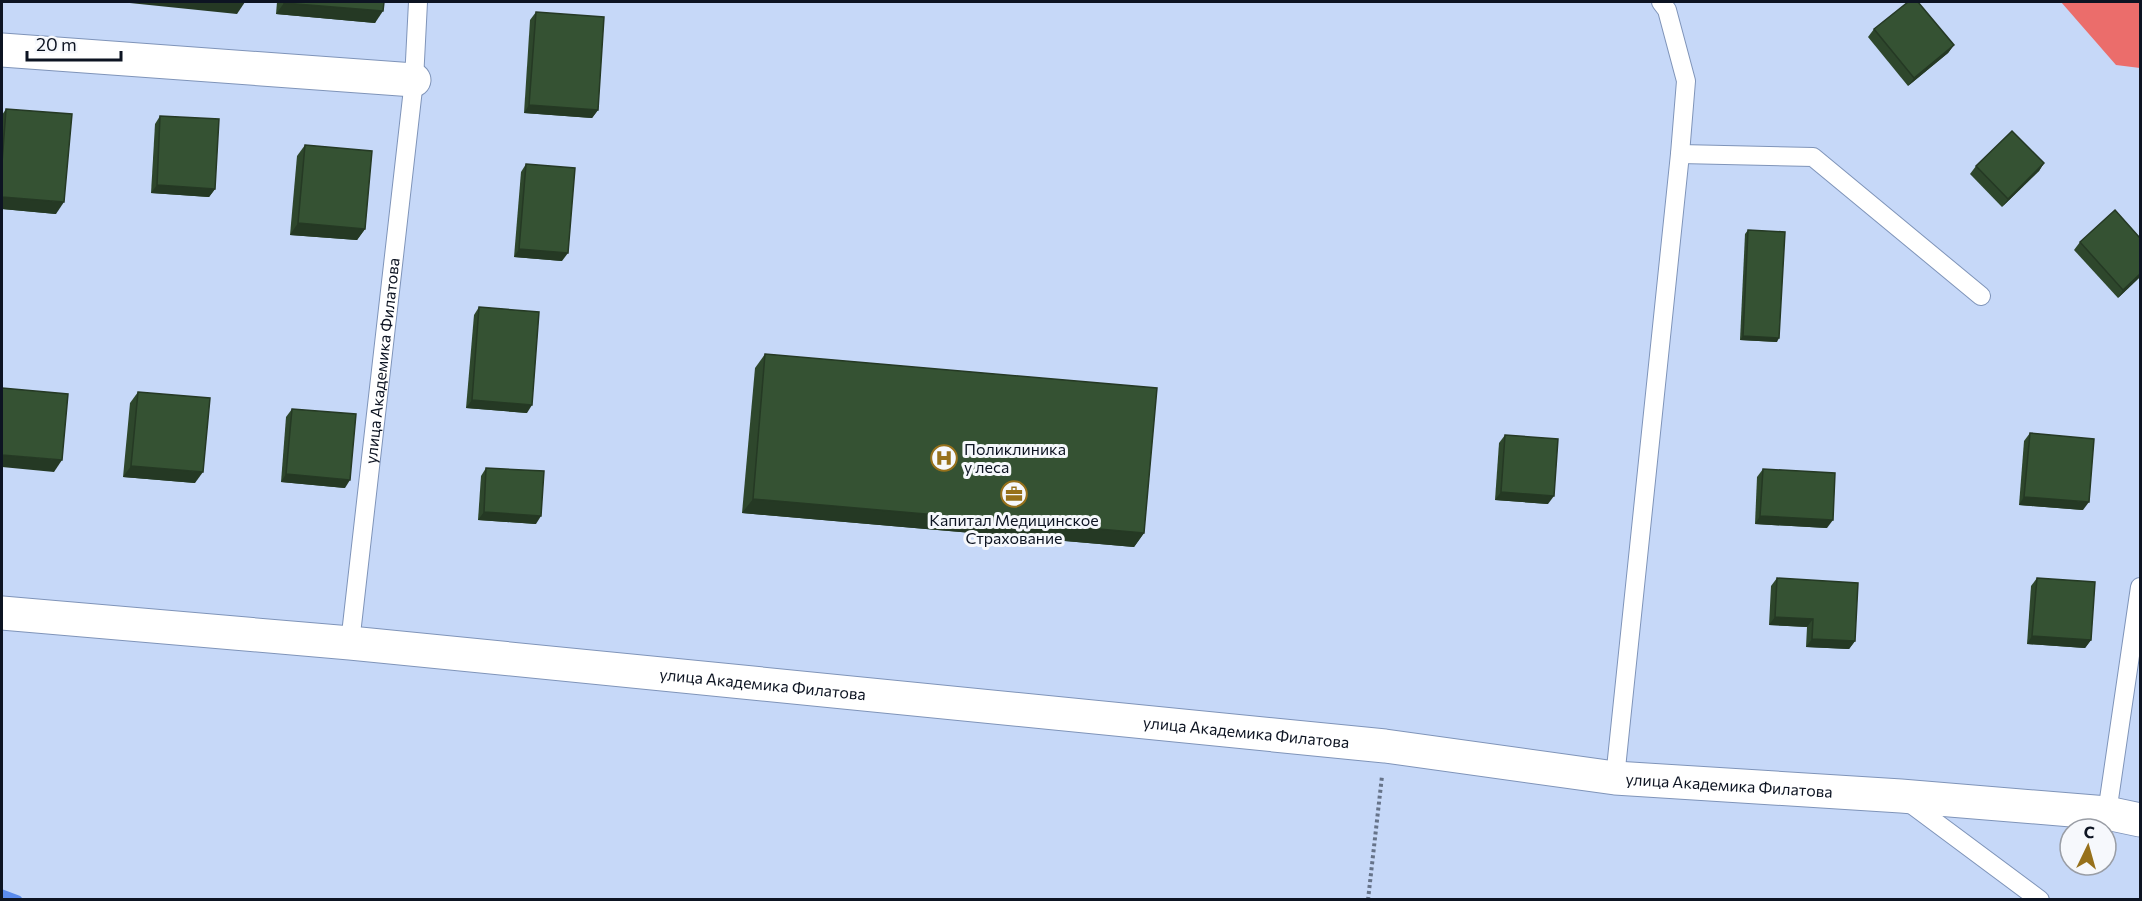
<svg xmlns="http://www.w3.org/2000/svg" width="2142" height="901" font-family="Commissioner,sans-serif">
  <rect width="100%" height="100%" fill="#c6d8f8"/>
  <polygon fill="#eb6d6b" points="2061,2 2140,2 2140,68 2116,65"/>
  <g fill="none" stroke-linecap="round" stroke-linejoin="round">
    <polyline stroke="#5b8cee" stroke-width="9" points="2,894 18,900"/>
    <g stroke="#7f94b9" stroke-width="20">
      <g id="service">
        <polyline points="1680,154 1813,157 1981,296"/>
        <path id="s1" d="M350,643l64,-563 4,-78"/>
        <polyline points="1615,778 1680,154 1686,81 1667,10 1661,2"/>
        <polyline points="1907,801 2040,900"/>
        <polyline points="2107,813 2140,587"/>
      </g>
    </g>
    <g stroke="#7f94b9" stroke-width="35">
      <g id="minor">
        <polyline points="2,50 414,80"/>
        <path id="s2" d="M2,613l348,30 1035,103 230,32 286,18 206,17 33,7"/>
      </g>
    </g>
    <polyline stroke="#667389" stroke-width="4" stroke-dasharray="3 3" stroke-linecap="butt" points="1368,900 1382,776"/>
    <use href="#service" stroke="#fff" stroke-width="18"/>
    <use href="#minor" stroke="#fff" stroke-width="33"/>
  </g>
  <g fill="#2e472c">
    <polygon points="277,2 384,2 375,23 276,14"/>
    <polygon points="536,12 598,110 592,118 524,113 530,20"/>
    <polygon points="1874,29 1954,45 1948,53 1908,86 1868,37"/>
    <polygon points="6,109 56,214 2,209 2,115"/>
    <polygon points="160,116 215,189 209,197 151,193 155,124"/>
    <polygon points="305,145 365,229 357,240 290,235 297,156"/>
    <polygon points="2044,163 2039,171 2002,207 1970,174 1976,166"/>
    <polygon points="526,164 562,261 514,257 521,172"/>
    <polygon points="1748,230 1777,342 1740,340 1745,234"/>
    <polygon points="2140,238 2140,277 2118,298 2074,250 2080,242"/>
    <polygon points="479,307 527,413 466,408 474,315"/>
    <polygon points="765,354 1144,533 1134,547 742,513 755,368"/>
    <polygon points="138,392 195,483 123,477 130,403"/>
    <polygon points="292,409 345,488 281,482 286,417"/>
    <polygon points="2030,433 2083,510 2019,505 2024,441"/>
    <polygon points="1505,435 1548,504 1495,500 1499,443"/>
    <polygon points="486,468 536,524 478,520 481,476"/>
    <polygon points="1763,469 1827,528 1755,524 1757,477"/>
    <polygon points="1777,578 1855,641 1849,649 1806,647 1807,627 1769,625 1771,586"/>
    <polygon points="2037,578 2091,640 2085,648 2027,644 2031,586"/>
  </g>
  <g fill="#253924">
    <polygon points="120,2 245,2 237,14"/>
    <polygon points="284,3 383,11 375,23 276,14"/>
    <polygon points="1954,45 1948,53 1908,86 1914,78"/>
    <polygon points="529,105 598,110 592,118 524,113"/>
    <polygon points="2044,163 2039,171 2002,207 2008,199"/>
    <polygon points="157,185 215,189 209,197 151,193"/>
    <polygon points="2,197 64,202 56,214 2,209"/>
    <polygon points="298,223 365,229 357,240 290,235"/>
    <polygon points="519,249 568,253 562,261 514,257"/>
    <polygon points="2140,274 2140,277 2118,298 2123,290"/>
    <polygon points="1743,336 1779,338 1777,342 1740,340"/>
    <polygon points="472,400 532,405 527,413 466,408"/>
    <polygon points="2,455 62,460 54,472 2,467"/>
    <polygon points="131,466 203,472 195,483 123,477"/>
    <polygon points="286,474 350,480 345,488 281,482"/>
    <polygon points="1501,492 1554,496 1548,504 1495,500"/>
    <polygon points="2024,497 2089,502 2083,510 2019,505"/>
    <polygon points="753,499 1144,533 1134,547 742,513"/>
    <polygon points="484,512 541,516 536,524 478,520"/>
    <polygon points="1760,516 1833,520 1827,528 1755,524"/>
    <polygon points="1775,617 1813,619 1807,627 1769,625"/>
    <polygon points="2032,636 2091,640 2085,648 2027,644"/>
    <polygon points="1812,639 1855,641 1849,649 1806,647"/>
  </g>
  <g fill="#355233" stroke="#253924" stroke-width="1.5">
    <polygon points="1908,2 1918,2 1954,45 1914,78 1874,29"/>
    <polygon points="284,3 284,2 384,2 383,11"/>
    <polygon points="536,12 604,17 598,110 529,105"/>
    <polygon points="6,109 72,114 64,202 2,197 2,163"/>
    <polygon points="160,116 219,119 215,189 157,185"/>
    <polygon points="2012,131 2044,163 2008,199 1976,166"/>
    <polygon points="305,145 372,151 365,229 298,223"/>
    <polygon points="526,164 575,168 568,253 519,249"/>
    <polygon points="2115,210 2140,238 2140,274 2123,290 2080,242"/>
    <polygon points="1748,230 1785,232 1779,338 1743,336"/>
    <polygon points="479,307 539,312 532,405 472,400"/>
    <polygon points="765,354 1157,388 1144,533 753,499"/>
    <polygon points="2,388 68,394 62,460 2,455"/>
    <polygon points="138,392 210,398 203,472 131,466"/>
    <polygon points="292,409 356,414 350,480 286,474"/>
    <polygon points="2030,433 2094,439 2089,502 2024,497"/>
    <polygon points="1505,435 1558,439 1554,496 1501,492"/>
    <polygon points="486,468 544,471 541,516 484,512"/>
    <polygon points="1763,469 1835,473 1833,520 1760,516"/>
    <polygon points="1777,578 1858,583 1855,641 1812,639 1813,619 1775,617"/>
    <polygon points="2037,578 2095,582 2091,640 2032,636"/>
  </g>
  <defs>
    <g id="hospital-ring" transform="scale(1.35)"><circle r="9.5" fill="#f6f8fc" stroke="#97711b" stroke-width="1.5"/><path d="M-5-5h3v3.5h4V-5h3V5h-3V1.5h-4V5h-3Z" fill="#97711b"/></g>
    <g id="office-ring" transform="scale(1.35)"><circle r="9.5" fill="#f6f8fc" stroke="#97711b" stroke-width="1.5"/><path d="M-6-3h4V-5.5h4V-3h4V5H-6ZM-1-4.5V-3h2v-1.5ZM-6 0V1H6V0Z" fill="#97711b"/></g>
  </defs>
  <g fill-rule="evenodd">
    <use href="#hospital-ring" x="944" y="458"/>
    <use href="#office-ring" x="1014" y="494"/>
  </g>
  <g text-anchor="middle" stroke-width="6" stroke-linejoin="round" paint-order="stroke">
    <g font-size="16" fill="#0d1422" stroke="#f6f8fc">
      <text dy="6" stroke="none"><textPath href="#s1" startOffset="284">улица Академика Филатова</textPath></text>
      <text dy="6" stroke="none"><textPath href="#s2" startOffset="764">улица Академика Филатова</textPath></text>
      <text dy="6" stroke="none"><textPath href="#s2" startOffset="1250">улица Академика Филатова</textPath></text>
      <text dy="6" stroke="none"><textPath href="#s2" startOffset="1736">улица Академика Филатова</textPath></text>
    </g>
    <g font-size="16" fill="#0d1422" stroke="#f6f8fc" text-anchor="start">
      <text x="964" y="455">Поликлиника<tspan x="964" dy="18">у леса</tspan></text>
      <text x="1014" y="526" text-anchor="middle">Капитал Медицинское<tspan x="1014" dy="18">Страхование</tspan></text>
    </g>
  </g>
  <rect width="2142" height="901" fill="none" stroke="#0d1422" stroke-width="6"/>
  <g transform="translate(2088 847) rotate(5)"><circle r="28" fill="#f6f8fc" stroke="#999da5" stroke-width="1.5"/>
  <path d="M0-4.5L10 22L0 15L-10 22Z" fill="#97711b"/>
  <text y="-9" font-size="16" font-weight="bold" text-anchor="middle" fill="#0d1422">С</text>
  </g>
  <path d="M27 51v9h94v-9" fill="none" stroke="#0d1422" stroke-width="3"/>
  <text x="36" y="51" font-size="18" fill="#0d1422" stroke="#f6f8fc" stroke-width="4.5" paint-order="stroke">20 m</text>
</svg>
